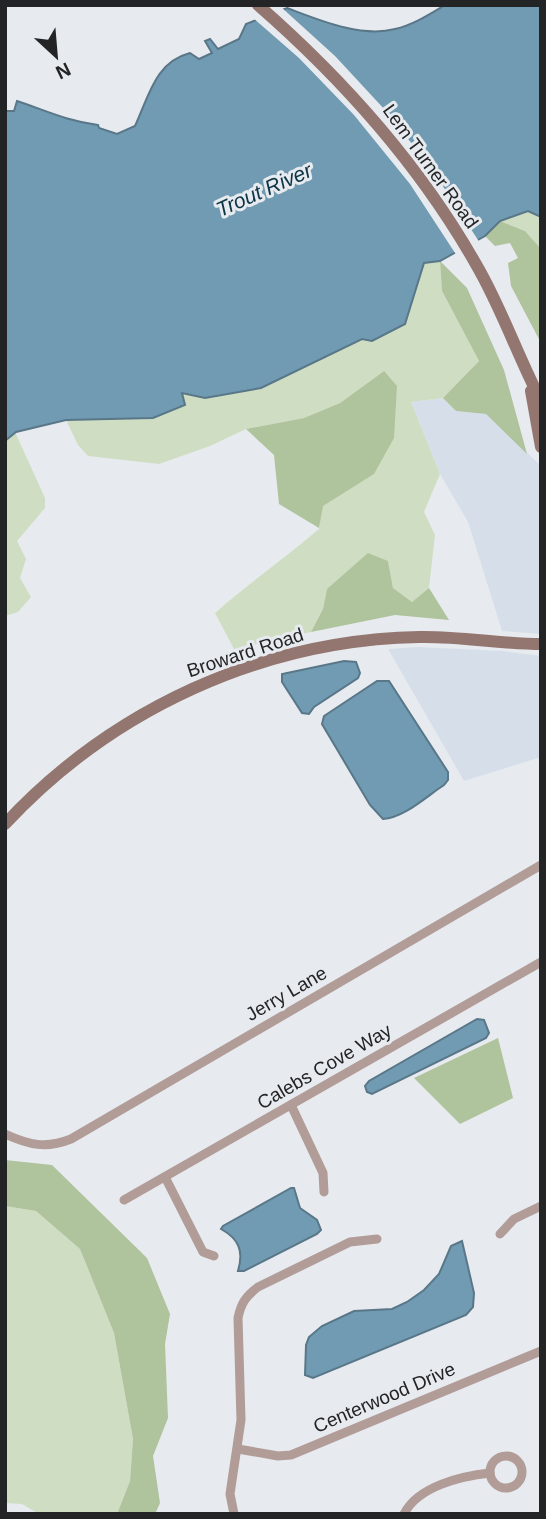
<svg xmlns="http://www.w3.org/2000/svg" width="546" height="1519" font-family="Arial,sans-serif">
  <rect width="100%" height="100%" fill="#e7ebef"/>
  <g fill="#d6dfe9">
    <polygon points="443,398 456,411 486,414 539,464 541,484 541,634 502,631 468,522 440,474 411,402"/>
    <polygon points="418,647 503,651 541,656 541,757 464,781 388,649"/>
  </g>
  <g fill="#cfdec2">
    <polygon points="528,211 541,217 541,249 525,231 500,221"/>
    <path d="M440,261l2,30 37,70 -36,37 -32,4 29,72 -16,38 11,23 -6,53 -17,14 -19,-14 -5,-27 -61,28 -4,20 -12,23 -77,17 -19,-36c34,-30 70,-55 104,-84l3,-23 52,-32 10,-103 -44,32 -36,15 -58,11 -36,17 -51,18 -71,-8 -10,-11 -12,-25 87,-2 28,-26 24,6 56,-10 101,-49 10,2 33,-17 19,-61z"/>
    <polygon points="15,432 45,498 45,508 17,541 26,559 20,578 31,597 18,612 5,616 5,441"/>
    <polygon points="5,1206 36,1211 80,1249 114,1333 133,1439 130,1481 117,1514 39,1514 22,1504 5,1503"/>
  </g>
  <g fill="#afc39c">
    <polygon points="500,221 525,231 541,249 541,343 511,286 508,263 518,258 510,243 495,246 485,236"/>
    <polygon points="440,261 467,288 504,370 527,454 486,414 456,411 443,398 479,361 442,291"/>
    <polygon points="384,371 397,386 394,438 374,474 323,506 319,528 279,504 274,455 246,429 304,418 340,403"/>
    <polygon points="368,553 388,561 393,588 412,602 429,588 449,620 395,615 311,632 323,609 327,589"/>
    <polygon points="498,1038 513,1098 460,1124 414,1078"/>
    <polygon points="5,1160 52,1165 147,1258 170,1314 165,1344 168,1418 153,1456 160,1503 155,1514 117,1514 130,1481 133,1439 114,1333 80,1249 36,1211 5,1206"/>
  </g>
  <g fill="#709bb2" stroke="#597788" stroke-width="2">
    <path d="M445,5h96v212l-13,-6 -28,10 -15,15 -45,25 -16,2 -19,61 -33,17 -10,-2 -101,49 -56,10 -23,-5 3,12 -32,13 -87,2 -50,12 -11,9v-330h9l3,-10c30,10 50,20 81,24l1,3 18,6 18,-8c14,-30 20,-64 55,-73l9,6 13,-6 -7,-12 5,-2 8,10 21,-10 7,-15 41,-16c32,12 74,30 108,21 18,-4 35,-15 50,-24z"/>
    <polygon points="344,661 356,662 360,673 358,678 314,707 309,714 302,713 282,682 282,674"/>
    <path d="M377,681h12l59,91v8l-4,5c-17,11 -40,33 -61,34l-13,-14 -48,-81 2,-8z"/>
    <polygon points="477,1019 484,1020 489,1033 486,1038 372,1094 367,1092 365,1086 369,1081"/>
    <path d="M291,1188h3l6,20 17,12 4,10 -4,4 -73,37h-6c6,-20 1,-32 -17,-42l2,-3z"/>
    <polygon points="462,1241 474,1293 473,1307 466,1315 313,1378 305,1375 306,1345 309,1337 322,1326 354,1311 392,1309 407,1302 424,1290 439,1274 451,1246"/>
  </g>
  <polygon fill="#e7ebef" points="281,7 335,56 386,111 431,168 480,243 457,256 410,184 354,115 299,58 253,18"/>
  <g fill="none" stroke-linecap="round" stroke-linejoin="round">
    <g stroke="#b19c98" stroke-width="9">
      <polyline points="291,1105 323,1173 324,1192"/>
      <path d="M5,1134c24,11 41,15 66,5l470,-274"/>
      <polyline points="165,1177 203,1252 214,1256"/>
      <polyline points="124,1200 541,962"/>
      <polyline points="500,1234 514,1219 541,1206"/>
      <polyline points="238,1449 278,1456 291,1455 541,1351"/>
      <circle cx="506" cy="1472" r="16"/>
      <path d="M234,1514l-4,-20 11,-74 -3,-102c3,-15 8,-22 20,-31l92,-45 27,-3"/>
      <path d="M404,1514c14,-28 58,-38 86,-41"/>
    </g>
    <g stroke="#947670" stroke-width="12">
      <path d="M258,5c87,76 162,160 219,261 25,43 41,91 64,135"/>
      <polyline points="531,391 541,447"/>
      <path d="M5,824c107,-115 257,-184 414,-187 41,-1 81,7 122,7"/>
    </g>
  </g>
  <g text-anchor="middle" stroke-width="6" stroke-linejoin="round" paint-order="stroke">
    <g font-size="19" fill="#232426" stroke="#e7ebef">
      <text transform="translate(431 166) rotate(54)" y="7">Lem Turner Road</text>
      <text transform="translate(245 652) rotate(-18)" y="7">Broward Road</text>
      <text transform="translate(286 993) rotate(-30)" y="7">Jerry Lane</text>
      <text transform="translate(324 1066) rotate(-30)" y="7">Calebs Cove Way</text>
      <text transform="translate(384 1397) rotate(-23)" y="7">Centerwood Drive</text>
    </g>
    <g font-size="21" font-style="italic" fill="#0e3546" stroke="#e7ebef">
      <text transform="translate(264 190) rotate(-24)" y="7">Trout River</text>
    </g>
  </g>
  <rect width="546" height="1519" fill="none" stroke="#232426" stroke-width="14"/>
  <g transform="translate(56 56) rotate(154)" stroke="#e7ebef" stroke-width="5" paint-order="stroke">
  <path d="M0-5L12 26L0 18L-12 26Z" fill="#232426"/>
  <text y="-10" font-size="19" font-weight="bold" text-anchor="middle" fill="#232426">N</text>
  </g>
</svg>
